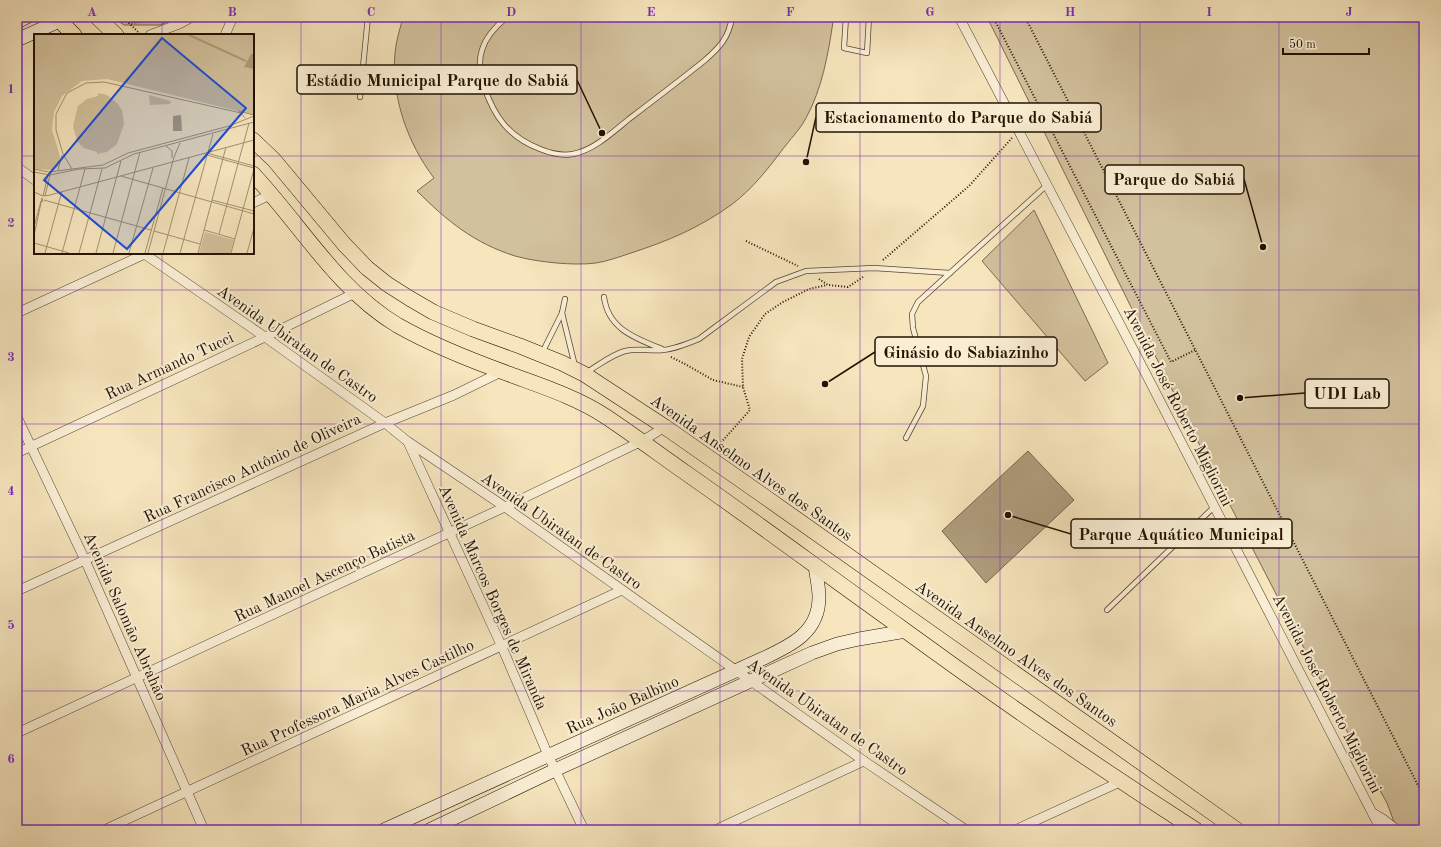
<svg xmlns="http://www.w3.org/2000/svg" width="1441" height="847" font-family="'Old Standard TT',serif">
  <rect width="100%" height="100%" fill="#f6e5bd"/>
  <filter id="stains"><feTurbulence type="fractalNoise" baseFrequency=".005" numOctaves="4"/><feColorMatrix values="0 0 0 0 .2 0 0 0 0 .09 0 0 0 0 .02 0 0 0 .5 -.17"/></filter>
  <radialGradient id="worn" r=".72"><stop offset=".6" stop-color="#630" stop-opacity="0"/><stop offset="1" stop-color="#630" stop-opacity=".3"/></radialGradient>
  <g fill="#d2c19d" stroke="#7a6a4f">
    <polygon points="112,17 180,17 160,25 124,25"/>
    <path d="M403,17h430v5c-5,33 -11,67 -27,96 -5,10 -13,18 -20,27 -16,21 -33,44 -55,60 -32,23 -63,36 -100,48 -12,4 -23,8 -35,10 -22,3 -60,-1 -81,-7 -41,-13 -68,-35 -98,-65l17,-13c-26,-34 -43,-81 -39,-125 1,-12 5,-24 8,-36z"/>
    <polygon points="987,17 1424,17 1424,830 1397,830 1387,803 1348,733 1216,478"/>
    <polygon points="1034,210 1108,363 1085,381 982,261"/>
  </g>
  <polygon fill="#ae9d7d" stroke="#76654b" points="1028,451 1074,500 986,583 942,531"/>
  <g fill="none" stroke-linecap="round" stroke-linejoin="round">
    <g stroke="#584730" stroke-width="6">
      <g id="lane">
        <path d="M507,17c-11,9 -21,19 -25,33 -4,12 -2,24 2,36 10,31 25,51 56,63 10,4 22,7 33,5 21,-4 40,-22 56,-35 25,-19 50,-38 75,-58 15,-13 25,-23 28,-44"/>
        <polyline points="846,17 844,48 867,53 869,17"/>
        <polyline points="360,97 368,17"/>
        <path d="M604,297c4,32 31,41 58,52"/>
        <polyline points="562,313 575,366"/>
        <polyline points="542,353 562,313 565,299"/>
        <path d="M587,372c12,-7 24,-17 38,-21 13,-3 25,0 38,-1 12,-1 24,-6 36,-11l77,-57 30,-11 68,-3 76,5"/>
        <polyline points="906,438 923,406 926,376 913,328 912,314 918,302 1047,185"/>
        <polyline points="1107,610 1214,507"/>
      </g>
    </g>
    <g stroke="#584730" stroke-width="10">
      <g id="street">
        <polyline points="959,17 1146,374 1381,830"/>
        <polyline points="150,35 179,24 192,17"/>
        <polyline points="225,35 233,17"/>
        <polyline points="17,167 35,180"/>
        <polyline points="253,203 272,194"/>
        <polyline points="143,253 265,337 385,423 407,441 505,507 864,761 966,830"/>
        <polyline points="17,313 147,253"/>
        <polyline points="17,417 85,560 204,830"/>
        <polyline points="408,442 502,647 548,755 584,830"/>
        <polyline points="17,453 265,337 355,293"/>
        <polyline points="17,591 385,423 454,395 501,372"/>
        <polyline points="17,733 505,507 642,441 665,427"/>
        <polyline points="1373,813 1383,819 1397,830"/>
        <polyline points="104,830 622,590"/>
        <polyline points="715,830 864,761"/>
        <polyline points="1015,830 1120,782"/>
      </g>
    </g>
    <g stroke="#231201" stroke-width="14">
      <g id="secondary">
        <polyline points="17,22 27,17"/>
        <polyline points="17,40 59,21"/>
        <path d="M384,830l380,-172c28,-13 55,-26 55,-61 0,-11 -3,-21 -4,-32"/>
        <polyline points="429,830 555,770 812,653 837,644 859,639 906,631"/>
      </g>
    </g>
    <g stroke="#231201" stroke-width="16">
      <g id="primary">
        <polyline points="56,17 74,35"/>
        <polyline points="97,17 116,35"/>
        <polyline points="253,140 274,160 344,244 367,268 387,284 409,298 433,312 473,329 520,346 562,363 584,374 665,427 758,492 1237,830"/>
        <path d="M253,174c48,51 83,114 144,151 35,20 73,35 112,49 32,12 67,23 96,42 27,18 54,38 81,57 73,51 144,104 217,156 96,70 193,137 293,201"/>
      </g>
    </g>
    <g stroke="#231201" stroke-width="2" stroke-dasharray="1 2" stroke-linecap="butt">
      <polyline points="993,17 1171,362 1195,350"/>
      <polyline points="1025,17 1424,797"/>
      <polyline points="140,34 129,23 153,21 160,19"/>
      <polyline points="1028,127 1046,120"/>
      <polyline points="746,241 798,266"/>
      <polyline points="883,260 969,186 1012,138"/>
      <polyline points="819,279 828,285 848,287 863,277"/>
      <polyline points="671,357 685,364 713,380 743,387"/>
      <polyline points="717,447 750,410 743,387 742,359 749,337 765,314 783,302 809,289 827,285"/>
    </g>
    <use href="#lane" stroke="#f9eed4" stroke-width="4.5"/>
    <use href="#street" stroke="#f9eed4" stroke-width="9"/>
    <use href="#secondary" stroke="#f9eed4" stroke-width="13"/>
    <use href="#primary" stroke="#f6e5bd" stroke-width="15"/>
  </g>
  <path fill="none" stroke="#7b2cbf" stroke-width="1" stroke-opacity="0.55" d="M162,17v18M301,17v813M441,17v813M581,17v813M720,17v813M860,17v813M1000,17v813M1140,17v813M1279,17v813M17,156h18M253,156h1171M162,253v577M17,290h1407M17,424h1407M17,557h1407M17,691h1407"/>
  <g text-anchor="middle" stroke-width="4" stroke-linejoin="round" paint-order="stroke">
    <g font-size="16" fill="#231201" stroke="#f9eed4">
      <text transform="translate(298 343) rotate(35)" y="6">Avenida Ubiratan de Castro</text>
      <text transform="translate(169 365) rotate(-25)" y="6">Rua Armando Tucci</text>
      <text transform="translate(1179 406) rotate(63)" y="6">Avenida José Roberto Migliorini</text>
      <text transform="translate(252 467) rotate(-25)" y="6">Rua Francisco Antônio de Oliveira</text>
      <text transform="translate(752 467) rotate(35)" y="6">Avenida Anselmo Alves dos Santos</text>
      <text transform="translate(562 530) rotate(35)" y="6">Avenida Ubiratan de Castro</text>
      <text transform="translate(324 575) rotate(-25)" y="6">Rua Manoel Ascenço Batista</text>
      <text transform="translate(494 597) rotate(66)" y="6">Avenida Marcos Borges de Miranda</text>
      <text transform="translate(126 616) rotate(66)" y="6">Avenida Salomão Abrahão</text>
      <text transform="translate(1017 653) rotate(35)" y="6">Avenida Anselmo Alves dos Santos</text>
      <text transform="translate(1328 693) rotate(63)" y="6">Avenida José Roberto Migliorini</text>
      <text transform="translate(357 697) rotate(-25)" y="6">Rua Professora Maria Alves Castilho</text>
      <text transform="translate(622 704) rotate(-24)" y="6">Rua João Balbino</text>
      <text transform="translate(828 716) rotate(35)" y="6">Avenida Ubiratan de Castro</text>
    </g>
  </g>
  <g transform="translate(34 34)">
    <rect width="220" height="220" fill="#f6e5bd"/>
    <path d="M0,1h220v80l-147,-36 -25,2 -20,15 -8,16 -2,18 8,26 -1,10 -6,4 -16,-1 -3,-2zM64,59l9,2 10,8 5,7 2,14 -7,20 -10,8 -10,2v-2l-13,-4 -7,-7 -4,-15 5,-20 9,-7 11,-3zM115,61l22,6 -1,3 -20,1zM171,198l29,8 -4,13h-31z" fill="#d2c19d"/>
    <path d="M217,20h3v15l-10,-2zM147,81l1,16h-9v-15z" fill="#ae9d7d"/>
    <path fill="none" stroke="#ae9d7d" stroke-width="2" d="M155,1l57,26"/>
    <path fill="none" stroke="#a29172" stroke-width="1" d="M204,77l16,4M132,112l6,5v7M173,119l47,13M173,121l47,13M0,135l15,3 54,-7 25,-12 101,-27 25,-10M38,135l-9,-15 -7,-24v-16l11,-21 19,-10 18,-1 137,31 4,5M24,136l4,-15M0,138l16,3 29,-6 26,-1 29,-14 120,-32M87,142l133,38M0,158l9,4 7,-1 204,-55M9,162l5,-21M11,162l5,-21M10,166l107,30M178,166l42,11M0,193l7,-26M170,196l31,9M120,197l46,13M185,200l30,-111M0,202l8,-38 1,4M0,209l35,10M11,219l17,-62M28,219l23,-84M45,219l23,-84M62,219l25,-92M79,219l27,-101M95,219l24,-85M111,219l18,-65M114,219l26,-96 6,-14M129,219l26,-95M146,219l33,-119M164,219l28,-106M197,219l23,-84M213,219l7,-25"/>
    <path fill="#1d4ed8" fill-opacity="0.15" stroke="#1d4ed8" stroke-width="2" d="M128,4l84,70 -119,141 -83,-69z"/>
    <rect width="220" height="220" fill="none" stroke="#231201" stroke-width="2"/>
  </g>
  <path fill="none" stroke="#231201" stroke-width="1.5" d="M602 133L577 80M806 162L816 117M1263 247L1244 179M825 384L875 352M1240 398L1305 393M1008 515L1071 534"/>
  <g fill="#231201" stroke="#f9eed4" stroke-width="1.5">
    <circle cx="602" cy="133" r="4"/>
    <circle cx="806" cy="162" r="4"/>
    <circle cx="1263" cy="247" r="4"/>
    <circle cx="825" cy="384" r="4"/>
    <circle cx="1240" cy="398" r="4"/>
    <circle cx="1008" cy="515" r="4"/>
  </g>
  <g fill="#f9eed4" stroke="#231201" stroke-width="1.5">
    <rect x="297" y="65" width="280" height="29" rx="4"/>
    <rect x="816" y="103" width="285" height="29" rx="4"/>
    <rect x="1105" y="165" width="139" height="29" rx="4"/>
    <rect x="875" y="337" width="182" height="29" rx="4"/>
    <rect x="1305" y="379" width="84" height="29" rx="4"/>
    <rect x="1071" y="519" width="221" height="29" rx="4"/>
  </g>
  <g font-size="17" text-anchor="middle" font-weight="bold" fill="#231201">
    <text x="437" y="86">Estádio Municipal Parque do Sabiá</text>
    <text x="958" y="123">Estacionamento do Parque do Sabiá</text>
    <text x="1174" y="185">Parque do Sabiá</text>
    <text x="966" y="358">Ginásio do Sabiazinho</text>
    <text x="1347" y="399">UDI Lab</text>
    <text x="1181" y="540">Parque Aquático Municipal</text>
  </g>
  <rect width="1441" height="847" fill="none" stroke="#f6e5bd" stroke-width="44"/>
  <path d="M1283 48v6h86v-6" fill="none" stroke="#231201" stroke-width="2"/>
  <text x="1289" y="48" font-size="12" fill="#231201" stroke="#f9eed4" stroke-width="3" paint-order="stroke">50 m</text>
  <rect x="22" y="22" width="1397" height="803" fill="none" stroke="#7b2cbf" stroke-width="1.5"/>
  <g font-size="13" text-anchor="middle" font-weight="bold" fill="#7b2cbf">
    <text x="92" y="16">A</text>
    <text x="232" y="16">B</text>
    <text x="371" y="16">C</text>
    <text x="511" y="16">D</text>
    <text x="651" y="16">E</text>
    <text x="790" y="16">F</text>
    <text x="930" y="16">G</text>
    <text x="1070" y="16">H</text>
    <text x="1209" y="16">I</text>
    <text x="1349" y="16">J</text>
    <text x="11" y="93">1</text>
    <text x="11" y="227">2</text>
    <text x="11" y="361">3</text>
    <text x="11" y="495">4</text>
    <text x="11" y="629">5</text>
    <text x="11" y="763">6</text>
  </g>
  <rect width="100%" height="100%" filter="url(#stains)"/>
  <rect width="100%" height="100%" fill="url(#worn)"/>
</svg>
